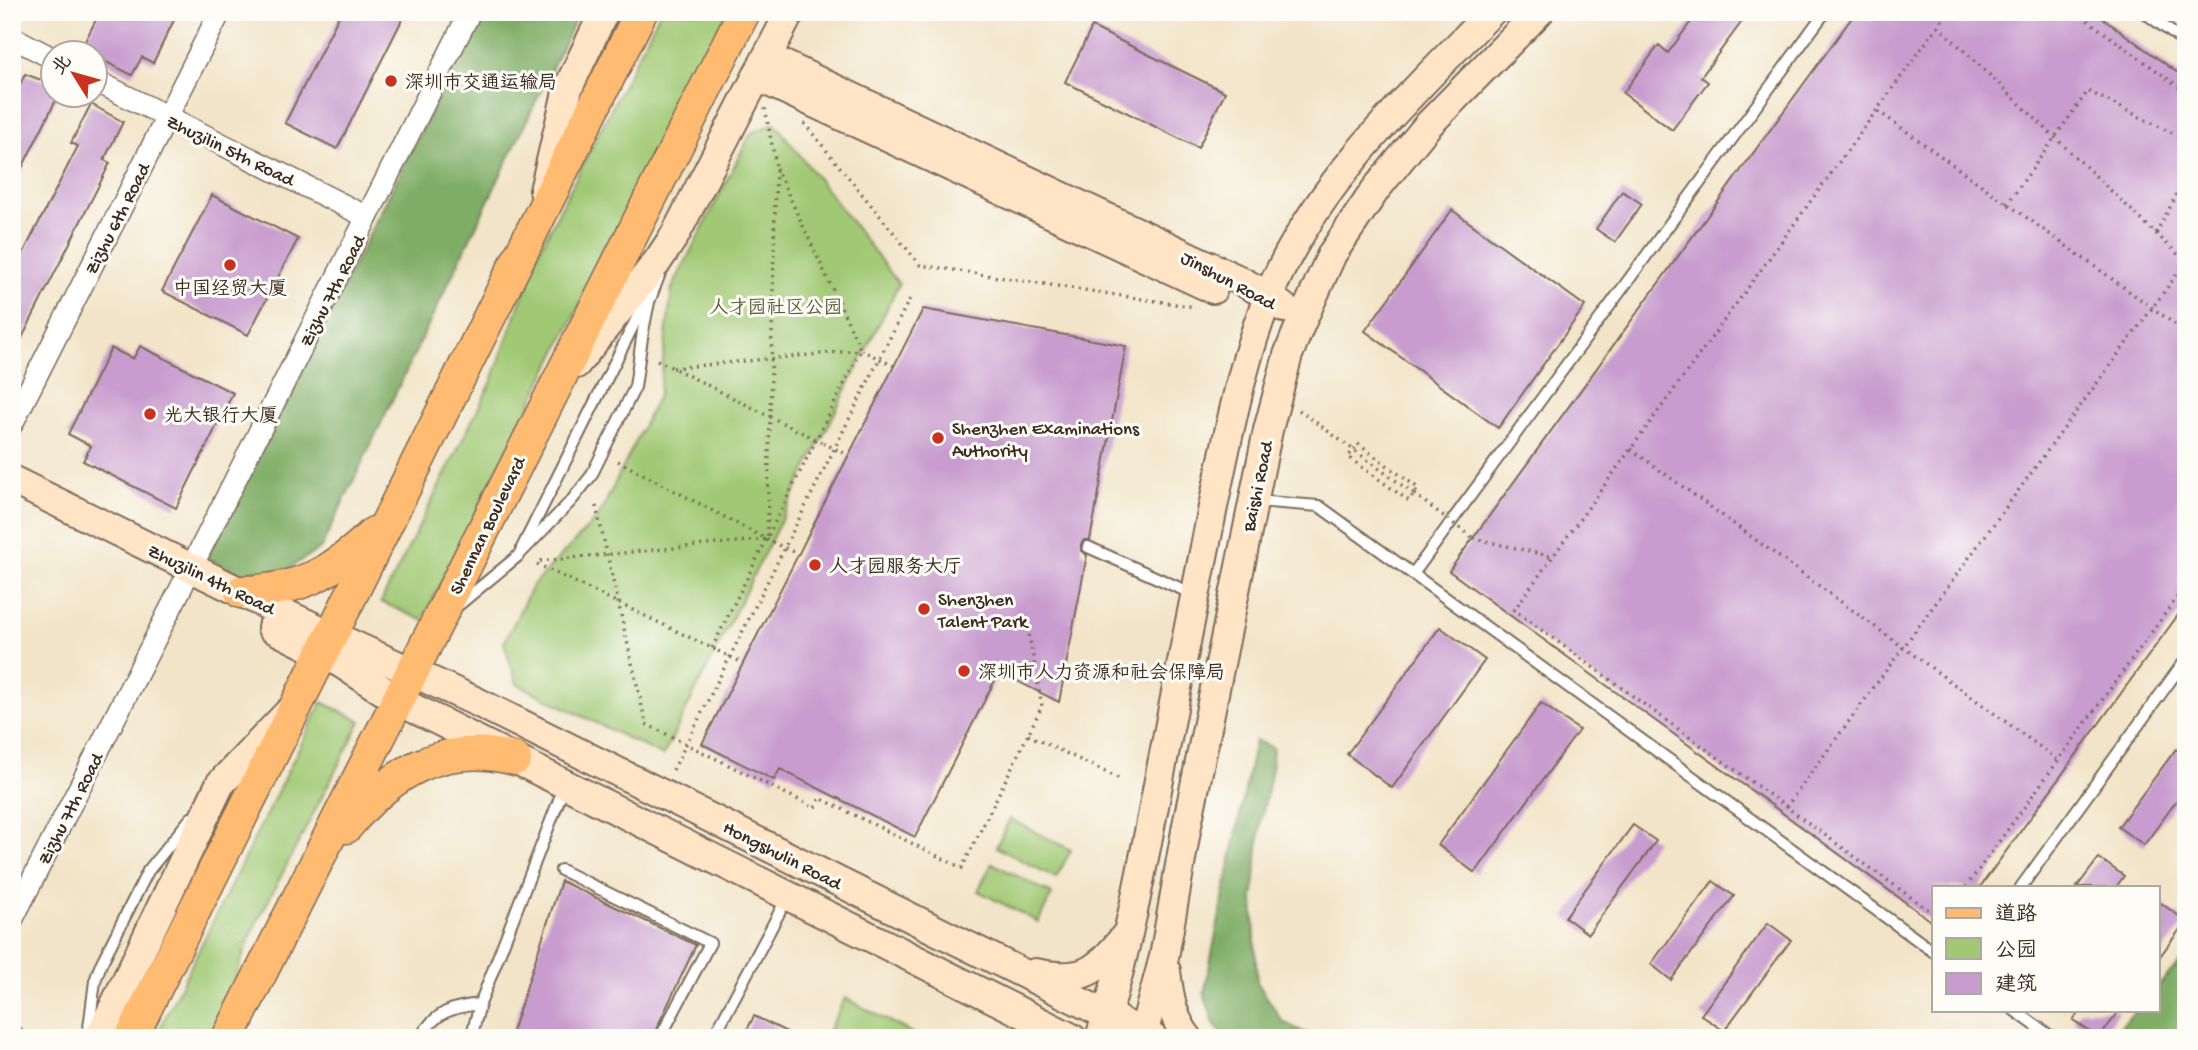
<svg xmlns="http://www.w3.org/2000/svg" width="2198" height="1050" font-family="'Gochi Hand','LXGW WenKai TC',sans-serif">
  <rect width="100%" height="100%" fill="#fdfcf7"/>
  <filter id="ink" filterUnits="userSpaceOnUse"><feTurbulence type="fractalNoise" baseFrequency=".0143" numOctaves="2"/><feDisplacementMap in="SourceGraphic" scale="14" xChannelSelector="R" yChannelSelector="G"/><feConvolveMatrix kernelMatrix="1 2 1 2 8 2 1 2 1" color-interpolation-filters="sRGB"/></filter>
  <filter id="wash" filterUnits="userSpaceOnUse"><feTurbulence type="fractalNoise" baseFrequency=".00686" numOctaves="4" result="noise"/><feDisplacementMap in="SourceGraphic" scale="28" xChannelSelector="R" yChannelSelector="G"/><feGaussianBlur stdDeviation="1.57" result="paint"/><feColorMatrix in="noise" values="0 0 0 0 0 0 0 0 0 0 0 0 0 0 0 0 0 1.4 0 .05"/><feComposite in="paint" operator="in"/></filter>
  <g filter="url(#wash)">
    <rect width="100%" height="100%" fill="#f2e4c8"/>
    <g fill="#a1c974" stroke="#6e7a49" stroke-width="2">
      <polygon points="660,12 727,12 422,620 381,602 492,381 538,253"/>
      <polygon points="775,123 899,284 663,756 517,684 504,643 532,586 599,516 659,394 672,288 751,133"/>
      <polygon points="322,702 361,721 250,936 226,1004 209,1038 155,1038"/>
      <polygon points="1010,819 1071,850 1056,878 996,847"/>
      <polygon points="992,863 1052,894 1038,922 978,891"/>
      <polygon points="845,998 921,1038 830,1038 826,1036"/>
    </g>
    <g fill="#80ad66" stroke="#5e6c42" stroke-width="2">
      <polygon points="481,12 579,12 321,548 277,576 240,575 207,557"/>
      <polygon points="1255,740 1273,748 1271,774 1261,819 1253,898 1257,982 1283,1022 1315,1038 1227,1038 1215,1026 1204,994"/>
      <polygon points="2186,956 2186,1038 2110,1038 2136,1010 2158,1010 2158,986"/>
    </g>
    <g id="blocks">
      <g fill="#c89cce">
        <polygon points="100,12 178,12 153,63 142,57 132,75 94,56 94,52 81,49"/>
        <polygon points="341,12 406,12 337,149 285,123"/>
        <polygon points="1698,12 1749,12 1701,77 1708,82 1672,130 1623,93 1659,45 1668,53"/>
        <polygon points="1856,12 2094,12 2186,79 2186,604 1980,887 1934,887 1934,923 1449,571"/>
        <polygon points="1092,27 1225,92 1198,148 1065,82"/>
        <polygon points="25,74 52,84 52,96 57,98 12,188 12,100"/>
        <polygon points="91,104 123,122 104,160 110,163 22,338 12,333 12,275 78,146 71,143"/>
        <polygon points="1622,191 1642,204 1615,242 1596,229"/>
        <polygon points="212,195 298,239 248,335 162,291"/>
        <polygon points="1452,210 1585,306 1498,428 1365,331"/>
        <polygon points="923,309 1126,346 1090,540 1084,540 1081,544 1081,551 1087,555 1059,702 999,672 915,837 780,769 774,780 702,744"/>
        <polygon points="140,346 233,393 176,508 83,461 91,446 68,434 111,348 133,359"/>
        <polygon points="1440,627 1485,660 1392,788 1347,754"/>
        <polygon points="1541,703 1579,730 1475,873 1438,845"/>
        <polygon points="2176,749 2186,757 2186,788 2144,845 2118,827"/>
        <polygon points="1633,825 1656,841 1588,934 1565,917"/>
        <polygon points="2099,858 2124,876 2116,887 2077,887"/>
        <polygon points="561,881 696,945 652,1038 510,1038"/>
        <polygon points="1713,881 1734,896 1671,980 1651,964"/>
        <polygon points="2158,901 2186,921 2158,959"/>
        <polygon points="1768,923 1791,940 1724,1031 1701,1015"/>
        <polygon points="2081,1010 2120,1010 2099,1038 2073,1020"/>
        <polygon points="754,1016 799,1038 743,1038"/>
      </g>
    </g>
  </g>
  <g filter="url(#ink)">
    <use href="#blocks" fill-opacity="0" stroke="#7b6b5a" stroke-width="2"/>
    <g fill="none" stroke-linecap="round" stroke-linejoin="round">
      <g stroke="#7b6b5a" stroke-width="14">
        <g id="lane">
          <polyline points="2144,12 2186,43"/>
          <polyline points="1256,501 1319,506 1934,952"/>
          <polyline points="1088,547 1195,595"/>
          <polyline points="522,548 645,302"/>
          <polyline points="1413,574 1825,12"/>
          <polyline points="455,608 518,556 572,500 591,476 635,387 643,331 649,302 659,276"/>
          <polyline points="561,870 710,943 660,1038"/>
          <polyline points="2021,887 2186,659"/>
          <polyline points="2014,1010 2053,1038"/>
          <polyline points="88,1036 95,981 101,964 148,871 191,818"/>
          <path d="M420,1038c15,-26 32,-31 60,-34"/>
          <polyline points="471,1038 480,1004 564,787"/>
          <polyline points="713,1038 788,896"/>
        </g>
      </g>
      <g stroke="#7b6b5a" stroke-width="24">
        <g id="street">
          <polyline points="12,37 52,58"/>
          <polyline points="94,80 367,217"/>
          <polyline points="12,424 220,12"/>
          <polyline points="191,568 470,12"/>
          <polyline points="12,920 183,584"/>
          <polyline points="12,1035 13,1038"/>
        </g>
      </g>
      <g stroke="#7b6b5a" stroke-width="32">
        <g id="secondary">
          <polyline points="767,57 1239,280 1269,296 1284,308"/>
          <polyline points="758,77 1213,289"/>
          <polyline points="544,191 568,88 604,12"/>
          <polyline points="576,364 657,262 675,235 790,12"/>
          <polyline points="12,480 277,610 477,702 1153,1038"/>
          <polyline points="272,628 336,660 399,701 1072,1038"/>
          <path d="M1166,971c3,24 6,47 22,67"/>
          <path d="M1035,973c47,10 62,-1 90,-37"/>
          <polyline points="99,1038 220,784 288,713"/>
          <path d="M1100,1038c26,-83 42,-168 58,-253 18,-93 36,-185 55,-278 16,-75 33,-169 68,-238 50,-101 133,-177 210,-257"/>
          <polyline points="1142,1038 1164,957 1187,825 1268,430 1288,355 1301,323 1332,254 1376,189 1428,125 1539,12"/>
        </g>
      </g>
      <g stroke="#7b6b5a" stroke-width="35">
        <g id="primary">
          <path d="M241,592c58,-1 91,-19 133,-59"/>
          <path d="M346,827c45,-55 97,-87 169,-68"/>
          <polyline points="131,1038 641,12"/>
          <polyline points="228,1038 744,12"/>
        </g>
      </g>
      <g stroke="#7b6b5a" stroke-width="3.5" stroke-dasharray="2 5" stroke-linecap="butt">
        <polyline points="2076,12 2186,92"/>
        <polyline points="1938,26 2186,262"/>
        <polyline points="1878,111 2186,332"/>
        <polyline points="804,123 920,265 1195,307"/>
        <polyline points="2007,204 2088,91 2186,140"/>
        <polyline points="2156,233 2186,178"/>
        <polyline points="657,360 823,443"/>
        <polyline points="673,368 861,350 867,353"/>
        <polyline points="1299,410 1414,494"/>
        <polyline points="1631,449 2058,760"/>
        <polyline points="618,461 772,542"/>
        <polyline points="596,506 646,724 815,808 820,798 962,868 1042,706 1028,629"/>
        <polyline points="1473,538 1553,557"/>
        <polyline points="540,561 767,539 776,166 765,108"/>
        <polyline points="537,564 718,651"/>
        <polyline points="712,648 861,350 776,168"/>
        <polyline points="1028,735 1120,779"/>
        <polyline points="673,770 911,296"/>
        <polyline points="1786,807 2186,262"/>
        <polyline points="1966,887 2186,585"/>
        <polyline points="1934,914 1514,610 1948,12"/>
      </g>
      <use href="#lane" stroke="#fff" stroke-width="10"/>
      <use href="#street" stroke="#fff" stroke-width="21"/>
      <use href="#secondary" stroke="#ffe4c6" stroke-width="28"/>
      <use href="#primary" stroke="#febb71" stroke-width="32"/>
      <g stroke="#7b6b5a" stroke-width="3.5" stroke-dasharray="2 5" stroke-linecap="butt">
        <polyline points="867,353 894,366"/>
        <polyline points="823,443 848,455"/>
        <polygon points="1358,444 1418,488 1409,501 1348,457"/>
        <polyline points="1414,494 1473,538"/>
        <polyline points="772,542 798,554"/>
        <polyline points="718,651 743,663"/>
      </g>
    </g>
  </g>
  <g fill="#c8321e" stroke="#fdfcf7" stroke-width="2.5">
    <circle cx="391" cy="81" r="7"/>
    <circle cx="230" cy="265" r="7"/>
    <circle cx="150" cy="414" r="7"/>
    <circle cx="938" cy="438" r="7"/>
    <circle cx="815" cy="565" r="7"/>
    <circle cx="924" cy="609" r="7"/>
    <circle cx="964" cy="671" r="7"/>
  </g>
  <g text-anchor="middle" stroke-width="6" stroke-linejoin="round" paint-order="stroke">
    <g font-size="19" fill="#3b2a1e" stroke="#fdfcf7" text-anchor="start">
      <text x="405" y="88">深圳市交通运输局</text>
      <text x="230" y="294" text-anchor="middle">中国经贸大厦</text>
      <text x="164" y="421">光大银行大厦</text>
      <text x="952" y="434">Shenzhen Examinations<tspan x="952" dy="22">Authority</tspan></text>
      <text x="829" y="572">人才园服务大厅</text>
      <text x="938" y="605">Shenzhen<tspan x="938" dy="22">Talent Park</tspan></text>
      <text x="978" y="678">深圳市人力资源和社会保障局</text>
    </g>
    <g font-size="19" fill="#3b2a1e" stroke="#fdfcf7">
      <text transform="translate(231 149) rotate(26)" y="7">Zhuzilin 5th Road</text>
      <text transform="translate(116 218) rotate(-63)" y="7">Zizhu 6th Road</text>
      <text transform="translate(1229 279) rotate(28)" y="7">Jinshun Road</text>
      <text transform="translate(331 290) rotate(-63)" y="7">Zizhu 7th Road</text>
      <text transform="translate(1256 486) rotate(-78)" y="7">Baishi Road</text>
      <text transform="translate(486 525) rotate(-64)" y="7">Shennan Boulevard</text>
      <text transform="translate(212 578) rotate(26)" y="7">Zhuzilin 4th Road</text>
      <text transform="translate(69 808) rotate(-63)" y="7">Zizhu 7th Road</text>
      <text transform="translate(783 854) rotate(27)" y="7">Hongshulin Road</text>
    </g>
    <g font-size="19" fill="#5a5a38" stroke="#fdfcf7">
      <text x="776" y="313">人才园社区公园</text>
    </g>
  </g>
  <rect width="2198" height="1050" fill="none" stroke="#fdfcf7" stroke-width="42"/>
  <rect x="1932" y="886" width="228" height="126" fill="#fdfcf7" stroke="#afa8a0" stroke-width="2"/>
  <rect x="1946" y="908" width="35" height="10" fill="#febb71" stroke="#afa8a0" stroke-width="2"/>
  <text x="1995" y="920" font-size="21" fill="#3b2a1e">道路</text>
  <rect x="1946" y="938" width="35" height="21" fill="#a1c974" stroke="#afa8a0" stroke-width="2"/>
  <text x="1995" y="956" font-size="21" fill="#3b2a1e">公园</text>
  <rect x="1946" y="973" width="35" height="21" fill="#c89cce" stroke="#afa8a0" stroke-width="2"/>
  <text x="1995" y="990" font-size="21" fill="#3b2a1e">建筑</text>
  <g transform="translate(74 74) rotate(307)"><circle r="33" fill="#fdfcf7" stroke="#afa8a0" stroke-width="2"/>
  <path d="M0-5L12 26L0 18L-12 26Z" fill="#c8321e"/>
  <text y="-10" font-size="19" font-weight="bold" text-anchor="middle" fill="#3b2a1e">北</text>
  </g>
</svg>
